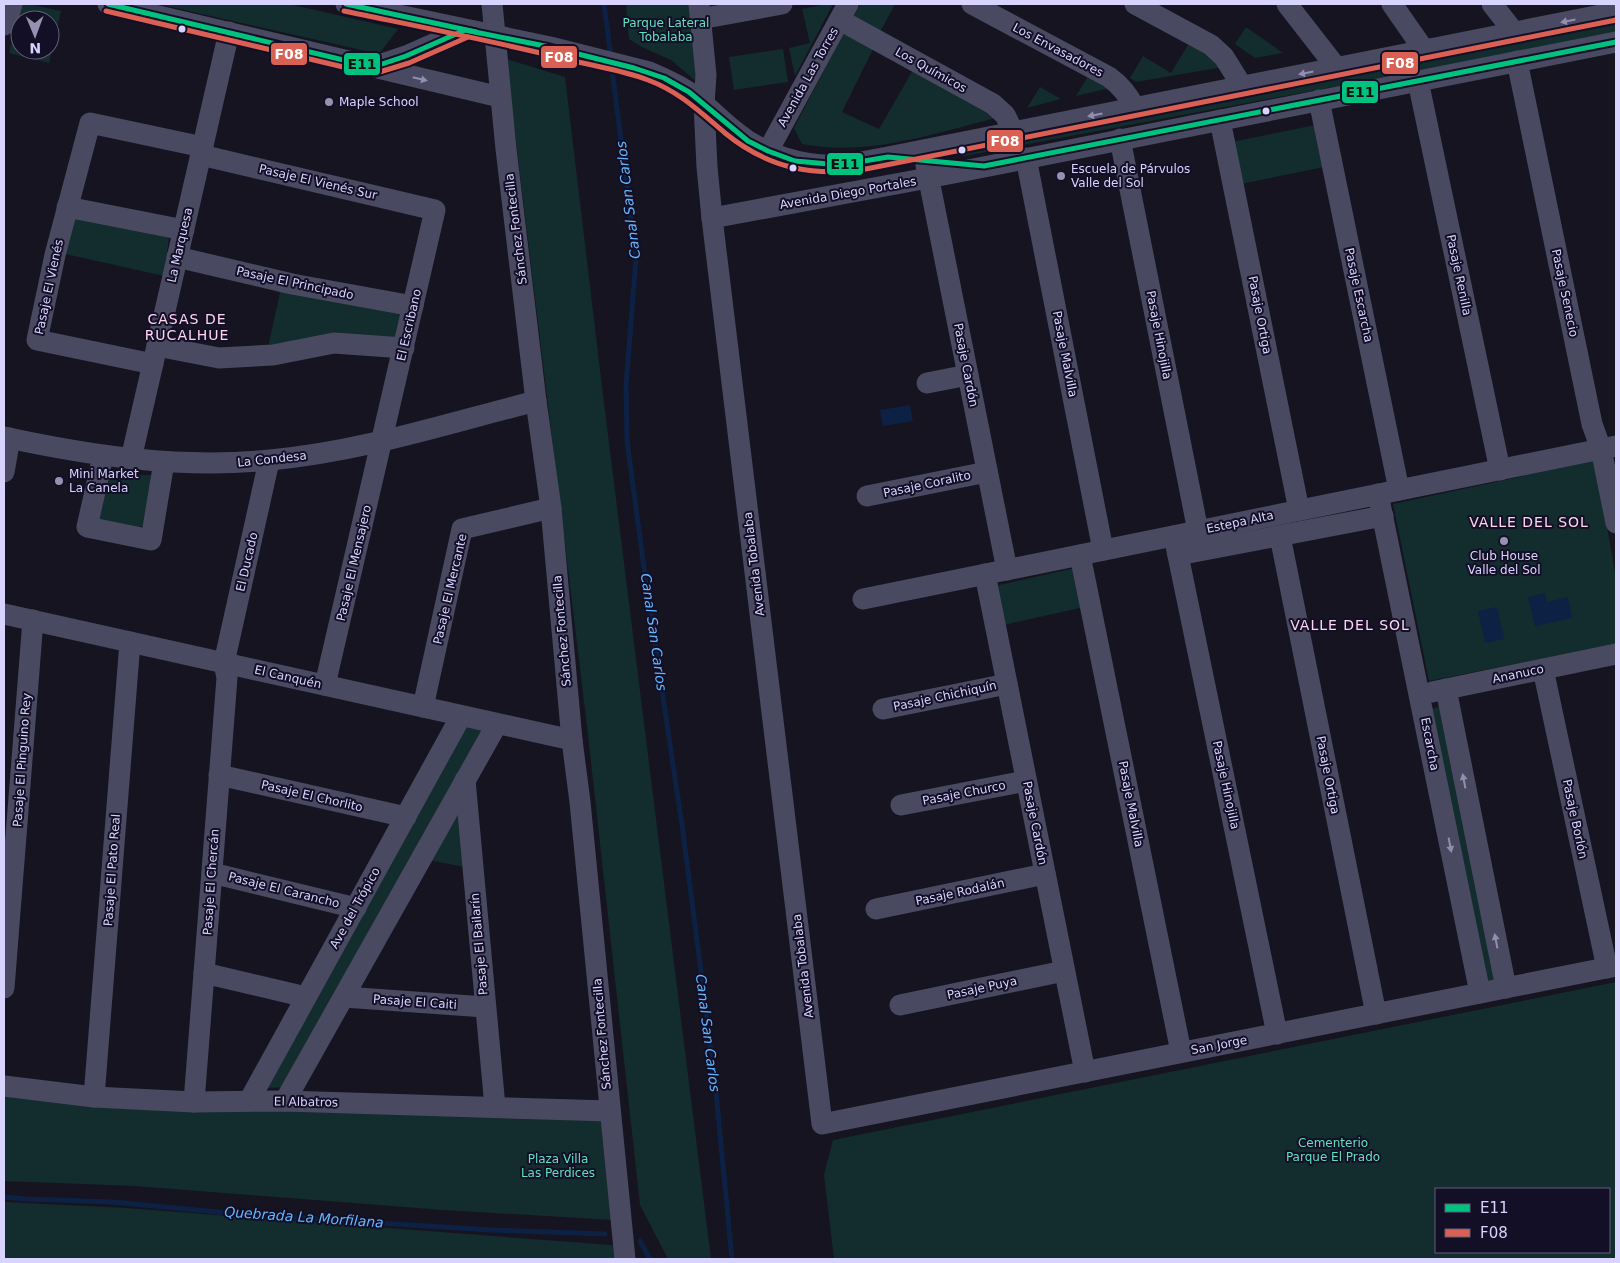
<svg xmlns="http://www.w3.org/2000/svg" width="1620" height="1263" font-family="'DejaVu Sans',sans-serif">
  <rect width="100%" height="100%" fill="#161421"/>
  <g fill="#132c2d" fill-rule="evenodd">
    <path d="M20,4h9l32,7 -12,52 -40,-10zM20,20h30v30h-30z"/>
    <polygon points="158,4 289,4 398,29 379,54"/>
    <polygon points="626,4 689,4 697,82 671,60 642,47 629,39"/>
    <polygon points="826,4 833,4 795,76 789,48 810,43 802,9"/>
    <polygon points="860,4 895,4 878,36 851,21"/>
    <polygon points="1616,21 1616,34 964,156 964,150"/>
    <polygon points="1246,27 1283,53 1255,58 1235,44"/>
    <path d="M846,28l29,17 -33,67 37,17 34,-59 87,47c-64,16 -132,40 -198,27l-8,-16z"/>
    <polygon points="1191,40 1223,67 1136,82 1130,78 1143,56 1171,73"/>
    <polygon points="783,49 788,82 734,90 729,57"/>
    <polygon points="506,59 565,77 604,403 711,1259 668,1259 640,1205 587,726"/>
    <polygon points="1089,75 1110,88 1076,96"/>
    <polygon points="1040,87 1061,99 1027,108"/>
    <polygon points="1315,125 1324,167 1241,184 1232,142"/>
    <polygon points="70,211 170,230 164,276 61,253"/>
    <polygon points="281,288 403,311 395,343 268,347"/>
    <polygon points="1593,461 1594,467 1597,470 1616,578 1616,644 1429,681 1393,504"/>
    <polygon points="102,475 155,475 147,524 135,529 97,522"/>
    <polygon points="1075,568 1084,607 1004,625 995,586"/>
    <polygon points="1443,706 1497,982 1486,984 1431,709"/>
    <polygon points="463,727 483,730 289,1087 267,1088"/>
    <polygon points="456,802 465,867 428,860"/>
    <path d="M1616,982v277h-782l-10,-84 9,-35zM1436,1189h173v63h-173z"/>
    <polygon points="4,1092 604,1115 613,1220 443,1210 135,1186 4,1181"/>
    <polygon points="4,1202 126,1208 611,1245 617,1247 619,1259 4,1259"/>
  </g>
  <g fill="#0d2144">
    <polygon points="910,405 913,421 883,426 880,410"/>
    <polygon points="1545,593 1547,602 1568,597 1572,618 1535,626 1528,597"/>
    <polygon points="1497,607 1504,639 1485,643 1478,611"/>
  </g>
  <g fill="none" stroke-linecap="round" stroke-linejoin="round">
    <g stroke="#0d2144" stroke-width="5">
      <polyline points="604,4 611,58"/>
      <polyline points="612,69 636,259 626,385 627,440 643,561 683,832 714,1072 732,1259"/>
      <polyline points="4,1197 25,1199 113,1202 249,1215 491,1230 605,1234"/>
      <polyline points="640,1241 650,1259"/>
    </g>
    <g stroke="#4a4962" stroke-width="21">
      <polyline points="108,4 500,97"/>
      <path d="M346,4l204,43 99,25c14,6 28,12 41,21 16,11 30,27 46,39 28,23 67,35 103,33 16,-1 33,-5 49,-8l728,-145"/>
      <polyline points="492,4 506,149 536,401 551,508 572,740 580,802 625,1259"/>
      <polyline points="699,4 706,75 704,104 707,167 712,218 822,1124 1616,966"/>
      <path d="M972,4l137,73c11,8 19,17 25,30"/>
      <polyline points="1135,4 1211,45 1224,57 1242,86"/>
      <polyline points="1287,4 1336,67"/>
      <polyline points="1392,4 1424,50"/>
      <polyline points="1492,4 1514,32"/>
      <polyline points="700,19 782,4"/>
      <polyline points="840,20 993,104 1005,115 1013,131"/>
      <polyline points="4,25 7,22 12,4"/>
      <polyline points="1517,61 1592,424 1601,449 1616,523"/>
      <polyline points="373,67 406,56 465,30"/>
      <polyline points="1418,81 1500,470"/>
      <polyline points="1319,100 1399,490"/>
      <polyline points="1220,120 1299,510"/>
      <polyline points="1120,139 1198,531"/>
      <polyline points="768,151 848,4"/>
      <polyline points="201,155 435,210 325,685"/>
      <polyline points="1026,158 1103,550"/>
      <polyline points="926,165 1007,570"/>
      <polyline points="67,207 184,230"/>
      <polyline points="712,218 928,178 1616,42"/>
      <polyline points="177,257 292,284 413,306"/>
      <polyline points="157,346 219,358 273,355 334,343 404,348"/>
      <polyline points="153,364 37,340 55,255 90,123 203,147"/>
      <polyline points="927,383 968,375"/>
      <path d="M4,437c88,19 176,32 266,23 90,-8 179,-37 266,-59"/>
      <polyline points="103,456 87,527 151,540 164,462"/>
      <polyline points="131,459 229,32"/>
      <polyline points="4,472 10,438"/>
      <polyline points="1378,494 1480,993"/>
      <polyline points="867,496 987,472"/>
      <polyline points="1174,536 1277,1034"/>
      <polyline points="1280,536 1376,1014"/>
      <polyline points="1080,555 1181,1052"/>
      <polyline points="1178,555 1383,516"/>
      <polyline points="985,574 1085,1072"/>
      <polyline points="863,599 1616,446"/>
      <polyline points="4,614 572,740"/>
      <polyline points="1543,669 1607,968"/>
      <polyline points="1446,689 1506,988"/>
      <polyline points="1432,692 1616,654"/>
      <polyline points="423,707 462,529 551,508"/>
      <polyline points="883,709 1007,684"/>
      <polyline points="219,775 406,817"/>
      <polyline points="465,780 495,1107"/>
      <polyline points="901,805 1026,781"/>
      <polyline points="212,873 356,908"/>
      <polyline points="876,909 1045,874"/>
      <polyline points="204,973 306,997"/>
      <polyline points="4,988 33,620"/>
      <polyline points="344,997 485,1007"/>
      <polyline points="900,1005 1064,971"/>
      <polyline points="4,1086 94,1097 194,1102 285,1101 609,1111"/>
      <polyline points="94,1097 130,642"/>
      <polyline points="249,1101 461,716"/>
      <polyline points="285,1101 497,724"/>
      <polyline points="194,1102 227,678 224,663 269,461"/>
    </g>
    <g stroke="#130f26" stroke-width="9">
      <g id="bus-1">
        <polyline points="108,4 373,67 406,56 465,30 550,47 634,68 664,78 689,92 748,141 768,151 795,161 840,165 888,157 984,166 1616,42"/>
        <polyline points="346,4 476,32"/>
      </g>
    </g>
    <g stroke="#130f26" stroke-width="9">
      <g id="bus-2">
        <polyline points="106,11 373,74 409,63 468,37"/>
        <path d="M344,11c77,16 154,31 230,50 25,6 51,10 74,19 32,12 52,32 77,53 44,36 91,45 146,35l745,-148"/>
      </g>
    </g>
    <use href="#bus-1" stroke="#00c27f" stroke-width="5"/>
    <use href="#bus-2" stroke="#db6054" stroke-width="5"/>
  </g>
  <defs><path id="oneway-solid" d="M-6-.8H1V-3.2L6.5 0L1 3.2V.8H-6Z" transform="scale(1.25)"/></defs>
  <g fill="#928eb0">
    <use href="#oneway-solid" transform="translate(1568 21) rotate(169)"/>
    <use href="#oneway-solid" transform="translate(1306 73) rotate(169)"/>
    <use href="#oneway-solid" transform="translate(420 79) rotate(13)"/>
    <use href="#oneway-solid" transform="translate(1095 115) rotate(169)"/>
    <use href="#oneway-solid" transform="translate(1464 781) rotate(-101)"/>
    <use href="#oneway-solid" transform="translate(1450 845) rotate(79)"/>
    <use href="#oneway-solid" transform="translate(1496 941) rotate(-101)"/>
  </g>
  <g fill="#d9d4ff" stroke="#130f26" stroke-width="2">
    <circle cx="182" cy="29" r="4.5"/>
    <circle cx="1266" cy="111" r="4.5"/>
    <circle cx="962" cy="150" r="4.5"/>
    <circle cx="793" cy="168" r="4.5"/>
  </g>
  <g fill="#9591b1" stroke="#130f26" stroke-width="2">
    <circle cx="329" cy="102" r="5"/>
    <circle cx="1061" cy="176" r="5"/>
    <circle cx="59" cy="481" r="5"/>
    <circle cx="1504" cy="541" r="5"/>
  </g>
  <g text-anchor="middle" stroke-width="4" stroke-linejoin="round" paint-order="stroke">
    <g font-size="12" fill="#5fe0c0" stroke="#130f26">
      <text x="666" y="27">Parque Lateral<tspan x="666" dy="14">Tobalaba</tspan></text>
      <text x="1333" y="1147">Cementerio<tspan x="1333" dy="14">Parque El Prado</tspan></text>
      <text x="558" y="1163">Plaza Villa<tspan x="558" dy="14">Las Perdices</tspan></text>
    </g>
    <g font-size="12" fill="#d9d4ff" stroke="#130f26">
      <text transform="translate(1058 50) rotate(28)" y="4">Los Envasadores</text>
      <text transform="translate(931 70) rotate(29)" y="4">Los Químicos</text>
      <text transform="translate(808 77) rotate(-61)" y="4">Avenida Las Torres</text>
      <text transform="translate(318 182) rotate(13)" y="4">Pasaje El Vienés Sur</text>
      <text transform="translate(848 193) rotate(-10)" y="4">Avenida Diego Portales</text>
      <text transform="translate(516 229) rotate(-97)" y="4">Sánchez Fontecilla</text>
      <text transform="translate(180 245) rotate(-77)" y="4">La Marquesa</text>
      <text transform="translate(1459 275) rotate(78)" y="4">Pasaje Renilla</text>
      <text transform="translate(295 283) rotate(12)" y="4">Pasaje El Principado</text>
      <text transform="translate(49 287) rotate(-78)" y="4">Pasaje El Vienés</text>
      <text transform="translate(1565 293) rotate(78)" y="4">Pasaje Senecio</text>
      <text transform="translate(1359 295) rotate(78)" y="4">Pasaje Escarcha</text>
      <text transform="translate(1260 315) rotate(79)" y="4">Pasaje Ortiga</text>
      <text transform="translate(409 325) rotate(-77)" y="4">El Escribano</text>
      <text transform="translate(1159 335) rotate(79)" y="4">Pasaje Hinojilla</text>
      <text transform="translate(1065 354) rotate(79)" y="4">Pasaje Malvilla</text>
      <text transform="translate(966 365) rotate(79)" y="4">Pasaje Cardón</text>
      <text transform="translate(272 459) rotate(-6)" y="4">La Condesa</text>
      <text transform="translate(927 484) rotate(-12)" y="4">Pasaje Coralito</text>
      <text transform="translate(1240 522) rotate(-12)" y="4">Estepa Alta</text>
      <text transform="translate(247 562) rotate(-77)" y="4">El Ducado</text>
      <text transform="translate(354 563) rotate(-77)" y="4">Pasaje El Mensajero</text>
      <text transform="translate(754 564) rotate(-97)" y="4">Avenida Tobalaba</text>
      <text transform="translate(450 589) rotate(-77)" y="4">Pasaje El Mercante</text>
      <text transform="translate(562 631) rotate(-95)" y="4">Sánchez Fontecilla</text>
      <text transform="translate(1518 674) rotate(-12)" y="4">Ananuco</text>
      <text transform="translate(288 677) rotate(13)" y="4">El Canquén</text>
      <text transform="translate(945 696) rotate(-12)" y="4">Pasaje Chichiquín</text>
      <text transform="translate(1430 744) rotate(79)" y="4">Escarcha</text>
      <text transform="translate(22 760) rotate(-86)" y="4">Pasaje El Pinguino Rey</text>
      <text transform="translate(1328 775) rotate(79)" y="4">Pasaje Ortiga</text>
      <text transform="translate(1226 785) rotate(78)" y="4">Pasaje Hinojilla</text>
      <text transform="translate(964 793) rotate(-11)" y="4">Pasaje Churco</text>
      <text transform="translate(312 796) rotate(13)" y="4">Pasaje El Chorlito</text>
      <text transform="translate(1131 804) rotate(79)" y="4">Pasaje Malvilla</text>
      <text transform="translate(1575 819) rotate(78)" y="4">Pasaje Borlón</text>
      <text transform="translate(1035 823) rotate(79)" y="4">Pasaje Cardón</text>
      <text transform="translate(112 870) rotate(-86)" y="4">Pasaje El Pato Real</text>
      <text transform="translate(211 882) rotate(-86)" y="4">Pasaje El Chercán</text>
      <text transform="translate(284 890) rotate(14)" y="4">Pasaje El Carancho</text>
      <text transform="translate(960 892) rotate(-12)" y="4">Pasaje Rodalán</text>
      <text transform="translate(355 908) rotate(-61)" y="4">Ave del Trópico</text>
      <text transform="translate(479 944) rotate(-95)" y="4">Pasaje El Bailarín</text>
      <text transform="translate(803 966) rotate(-97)" y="4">Avenida Tobalaba</text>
      <text transform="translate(982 988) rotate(-12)" y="4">Pasaje Puya</text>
      <text transform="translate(415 1002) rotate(4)" y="4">Pasaje El Caiti</text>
      <text transform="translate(602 1034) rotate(-95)" y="4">Sánchez Fontecilla</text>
      <text transform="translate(1219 1045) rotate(-11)" y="4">San Jorge</text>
      <text transform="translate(306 1102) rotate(1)" y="4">El Albatros</text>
    </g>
    <g font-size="12" fill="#d9d4ff" stroke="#130f26" text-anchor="start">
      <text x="339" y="106">Maple School</text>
      <text x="1071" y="173">Escuela de Párvulos<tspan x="1071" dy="14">Valle del Sol</tspan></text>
      <text x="69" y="478">Mini Market<tspan x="69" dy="14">La Canela</tspan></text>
      <text x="1504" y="560" text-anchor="middle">Club House<tspan x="1504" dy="14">Valle del Sol</tspan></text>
    </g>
    <g font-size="14" font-style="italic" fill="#62b6ff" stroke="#130f26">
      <text transform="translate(628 200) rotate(-97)" y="5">Canal San Carlos</text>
      <text transform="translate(654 632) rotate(82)" y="5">Canal San Carlos</text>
      <text transform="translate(708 1033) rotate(83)" y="5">Canal San Carlos</text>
      <text transform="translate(304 1217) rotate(4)" y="5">Quebrada La Morfilana</text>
    </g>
    <g font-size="14" letter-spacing="1" fill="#ffd6f0" stroke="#130f26">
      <text x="187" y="324">CASAS DE<tspan x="187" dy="16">RUCALHUE</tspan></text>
      <text x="1529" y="527">VALLE DEL SOL</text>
      <text x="1350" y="630">VALLE DEL SOL</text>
    </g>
  </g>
  <g stroke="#130f26" stroke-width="2">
    <rect x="270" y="42" width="38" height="24" rx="5" fill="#db6054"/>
    <rect x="540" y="45" width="38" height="24" rx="5" fill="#db6054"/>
    <rect x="1381" y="51" width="38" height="24" rx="5" fill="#db6054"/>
    <rect x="343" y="52" width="38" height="24" rx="5" fill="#00c27f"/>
    <rect x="1341" y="80" width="38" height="24" rx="5" fill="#00c27f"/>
    <rect x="986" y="129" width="38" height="24" rx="5" fill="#db6054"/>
    <rect x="826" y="152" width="38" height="24" rx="5" fill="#00c27f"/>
  </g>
  <g font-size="14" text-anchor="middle" font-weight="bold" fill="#fff">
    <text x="289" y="59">F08</text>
    <text x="559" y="62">F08</text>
    <text x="1400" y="68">F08</text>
    <text x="1005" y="146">F08</text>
  </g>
  <g font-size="14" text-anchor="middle" font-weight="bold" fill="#111">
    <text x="362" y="69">E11</text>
    <text x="1360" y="97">E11</text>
    <text x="845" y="169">E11</text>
  </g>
  <rect width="1620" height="1263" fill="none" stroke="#d9d4ff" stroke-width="10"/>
  <rect x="1435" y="1188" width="175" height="65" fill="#130f26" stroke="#625e7d"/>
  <rect x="1445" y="1204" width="25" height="8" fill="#00c27f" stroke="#625e7d"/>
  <text x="1480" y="1213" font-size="15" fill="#d9d4ff">E11</text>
  <rect x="1445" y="1229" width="25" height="8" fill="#db6054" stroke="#625e7d"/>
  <text x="1480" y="1238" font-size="15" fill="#d9d4ff">F08</text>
  <g transform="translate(35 35) rotate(179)"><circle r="24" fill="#130f26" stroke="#625e7d"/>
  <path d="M0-4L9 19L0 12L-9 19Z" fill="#9591b1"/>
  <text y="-8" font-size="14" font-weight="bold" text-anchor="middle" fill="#d9d4ff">N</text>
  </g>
</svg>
